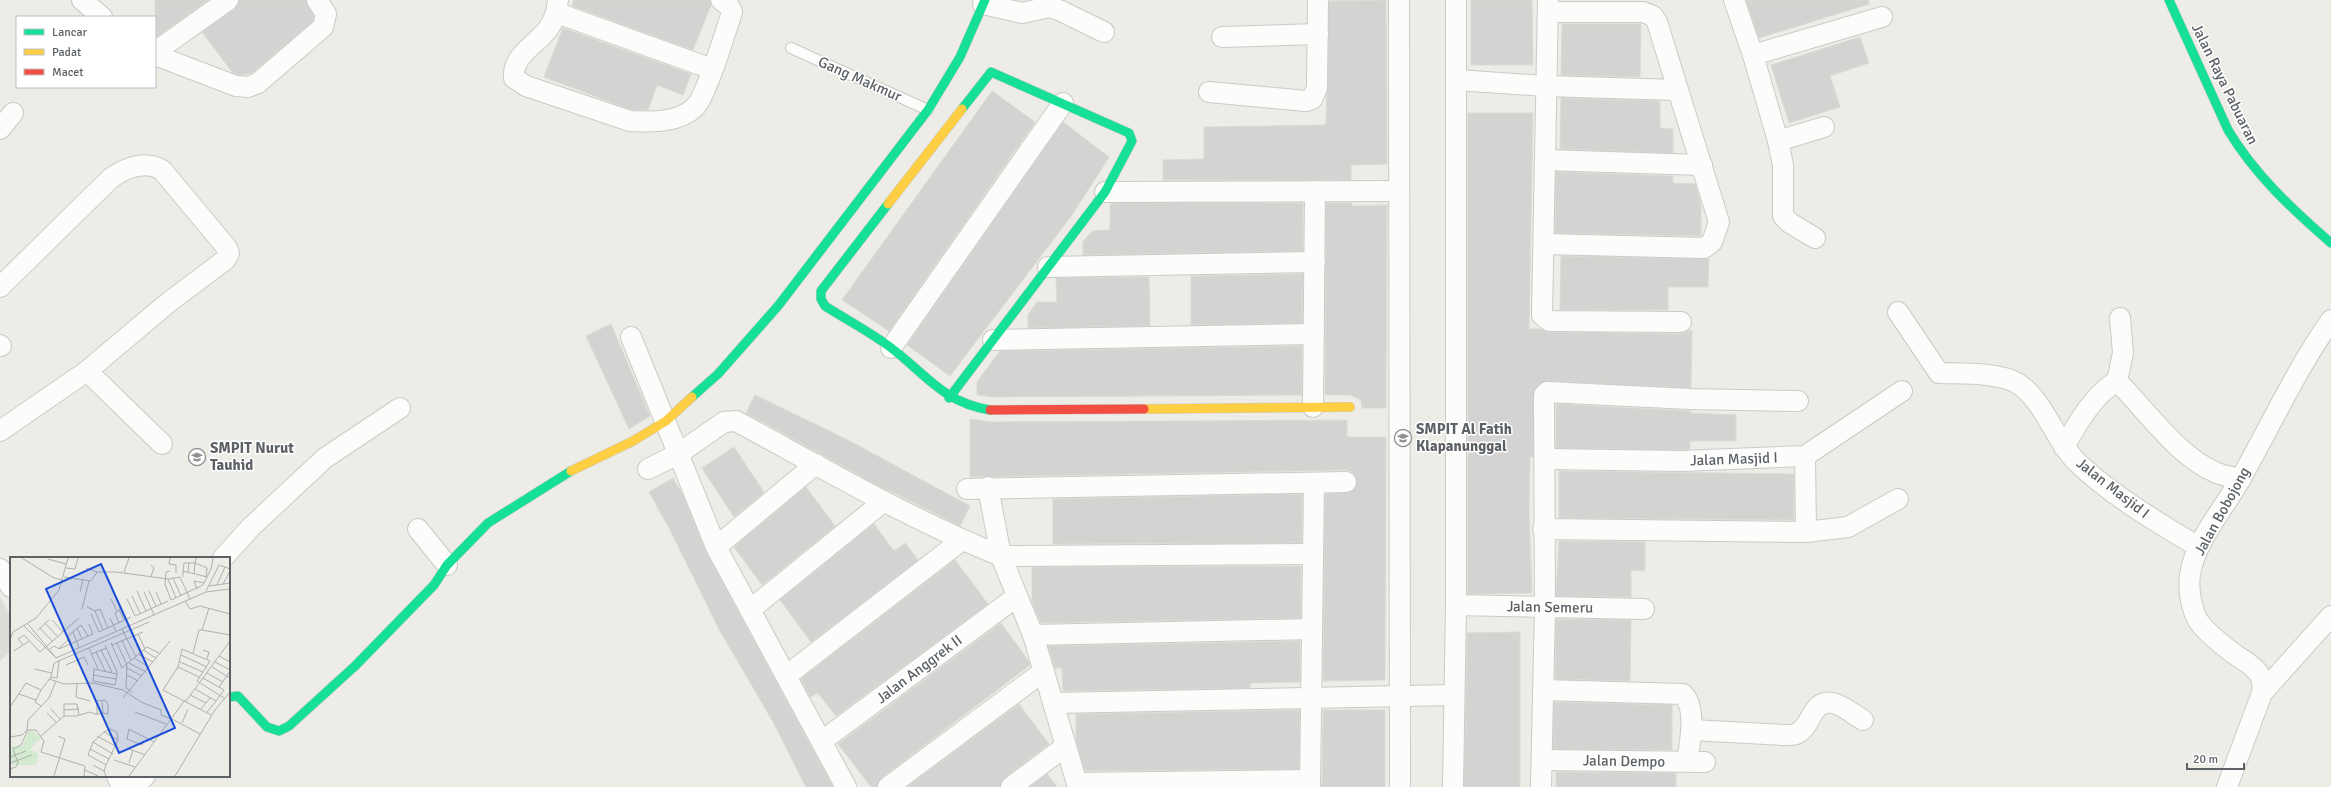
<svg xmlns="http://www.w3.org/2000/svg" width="2331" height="787" font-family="Signika,sans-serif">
  <rect width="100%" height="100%" fill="#edece7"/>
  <polygon fill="#dedcd8" points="0,597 11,616 11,651 0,661"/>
  <g fill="#d5d3d1" stroke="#dcdad6">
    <polygon points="155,0 208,0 155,38"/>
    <polygon points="239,0 306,0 314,16 313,21 252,73 239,75 233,73 202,32 235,9"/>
    <polygon points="574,0 710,0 711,5 693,50 572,6"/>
    <polygon points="1386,0 1387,164 1351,165 1351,180 1163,180 1163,160 1204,159 1204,127 1326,125 1329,1"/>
    <polygon points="1471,0 1532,0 1533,65 1471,65"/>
    <polygon points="1746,0 1868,0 1869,4 1759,38"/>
    <polygon points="1562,24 1641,24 1640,77 1561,75"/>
    <polygon points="563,28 691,74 683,95 657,85 648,110 632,110 544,77"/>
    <polygon points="1860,37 1869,63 1830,76 1840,107 1789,123 1771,65"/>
    <polygon points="992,91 1035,122 889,331 842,300"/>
    <polygon points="1561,98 1660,101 1660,128 1673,129 1673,153 1560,149"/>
    <polygon points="1468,113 1533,113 1529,329 1540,329 1549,332 1681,334 1692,330 1691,388 1548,381 1539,384 1534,390 1533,457 1530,457 1529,512 1532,593 1468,594"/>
    <polygon points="1063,122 1109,157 1072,215 950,376 907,345"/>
    <polygon points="1556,172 1673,176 1673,183 1695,184 1701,204 1701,236 1555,233"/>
    <polygon points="1112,203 1303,203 1303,251 1083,255 1083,242 1092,231 1110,230 1110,206"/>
    <polygon points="1326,203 1351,203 1353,206 1387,205 1386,408 1362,408 1361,400 1350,395 1325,395"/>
    <polygon points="1561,256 1709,259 1708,287 1668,287 1668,310 1560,310"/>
    <polygon points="1303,274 1302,323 1191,325 1191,276"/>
    <polygon points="1149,277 1150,326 1028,328 1028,315 1037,302 1057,302 1056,278"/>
    <polygon points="611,324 650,416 629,429 586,336"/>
    <polygon points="1302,346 1302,395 993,397 977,395 977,382 1000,351"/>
    <polygon points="755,395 848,440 970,506 960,526 872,482 746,413"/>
    <polygon points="1556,404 1691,411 1691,413 1736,415 1736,441 1690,441 1690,449 1682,450 1556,448"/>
    <polygon points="970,419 992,422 1347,420 1347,437 1386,437 1385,680 1323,681 1325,494 1352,492 1357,481 1352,472 1346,470 970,477"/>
    <polygon points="734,447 764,492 734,517 702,468"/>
    <polygon points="1559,471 1794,474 1794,520 1559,518"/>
    <polygon points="673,478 683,495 706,552 833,787 806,787 773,722 719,629 671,532 649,492"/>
    <polygon points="806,487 835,526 762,585 734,547"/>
    <polygon points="1302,494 1302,543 1053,544 1053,499"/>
    <polygon points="874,524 894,551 905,543 918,560 811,642 780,600"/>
    <polygon points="1559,541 1645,542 1645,571 1631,570 1631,597 1556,596"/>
    <polygon points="955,560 988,604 836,716 818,693 810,697 801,679"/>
    <polygon points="1301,566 1301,618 1041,623 1032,602 1032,567"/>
    <polygon points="1556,619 1631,620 1630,681 1555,679"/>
    <polygon points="1001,623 1028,660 1030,665 881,778 877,787 871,787 838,744"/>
    <polygon points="1520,632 1520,787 1464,787 1467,633"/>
    <polygon points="1300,641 1300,682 1250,683 1250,688 1063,691 1062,668 1055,668 1048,646"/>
    <polygon points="1554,702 1672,705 1672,750 1553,749"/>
    <polygon points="1019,704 1049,744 1004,778 1000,787 907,787"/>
    <polygon points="1300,710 1299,769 1085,771 1076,741 1076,714"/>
    <polygon points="1323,710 1385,710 1385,787 1322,787"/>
    <polygon points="1556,772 1676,773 1676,787 1556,787"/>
    <polygon points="1047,774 1057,787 1030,787"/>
  </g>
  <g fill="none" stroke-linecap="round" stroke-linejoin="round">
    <g stroke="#cacac9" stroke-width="12">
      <polyline id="lane" points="791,48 928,110"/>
    </g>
    <g stroke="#cacac9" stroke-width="22">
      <g id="street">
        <polyline points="82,0 102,17"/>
        <path d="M558,0c-1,11 -3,20 -10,29 -12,16 -36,26 -34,49l12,8 104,35c21,1 49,2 65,-14 11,-10 31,-77 37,-95l-3,-6 -8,-6"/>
        <polyline points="1399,0 1400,787"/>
        <polyline points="1548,0 1542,315 1549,321 1681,322"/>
        <polyline points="1734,0 1753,55 1778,141 1783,165 1783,216 1790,223 1815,238"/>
        <polyline points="983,4 1022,13 1049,7 1059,10 1104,32"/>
        <polyline points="557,13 712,69"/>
        <polyline points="1222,37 1318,34"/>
        <polyline points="155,52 228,0"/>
        <polyline points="155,55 236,86 248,87 258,83 323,27 326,14 317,0"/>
        <polyline points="1753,55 1882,17"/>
        <polyline points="1457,80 1545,86 1677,90"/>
        <polyline points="1209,92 1306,101 1312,99 1317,88 1318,0"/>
        <polyline points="0,129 13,113"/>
        <polyline points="1778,141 1824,127"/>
        <polyline points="1545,160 1702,165"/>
        <polyline points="1105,192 1399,191"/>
        <polyline points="1544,244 1704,248 1712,242 1719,222 1657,22 1653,16 1643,12 1548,12"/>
        <polyline points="1048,267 1315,262"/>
        <path d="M0,287l111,-109c16,-11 34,-18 51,-8l65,78 2,5 -4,7 -56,42 -82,69 -87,60"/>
        <path d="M1898,312l41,61c21,1 59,-1 78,10 27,16 38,59 62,81 32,31 82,61 120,83"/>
        <polyline points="631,337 716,547 846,787"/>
        <polyline points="993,340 1314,334"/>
        <polyline points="0,345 1,346"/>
        <polyline points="891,348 1063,103"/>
        <polyline points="87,371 162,444"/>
        <path d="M2117,381c29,29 61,76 100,92 7,3 16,4 24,6"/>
        <polyline points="1313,407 1315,191"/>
        <path d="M2064,447c14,-24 29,-52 53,-66l6,-28 -3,-35"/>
        <polyline points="1545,459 1682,461 1805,456 1902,391"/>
        <path d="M648,469l30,-15 46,-32 12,-1c87,47 173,98 265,135l312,-2"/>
        <polyline points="988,487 1001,556 1033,635 1078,787"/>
        <polyline points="967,489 1346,482"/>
        <polyline points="418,529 447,565"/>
        <polyline points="1543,529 1806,532 1805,456"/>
        <polyline points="1806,532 1848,527 1898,499"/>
        <polyline points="716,547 816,464"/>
        <polyline points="223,558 251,527 325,458 400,408"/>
        <polyline points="0,569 11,587"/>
        <polyline points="1456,605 1644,609"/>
        <polyline points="751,609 883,502"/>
        <polyline points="1033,635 1312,629"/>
        <polyline points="786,676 962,540"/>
        <path d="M1543,690l140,4c14,14 7,49 4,67"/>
        <path d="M2262,693c4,-24 -16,-30 -32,-42 -10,-8 -24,-19 -31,-29 -8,-12 -11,-34 -9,-48 6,-35 34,-65 51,-96 30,-53 55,-108 90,-158"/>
        <polyline points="1053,703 1454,695"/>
        <path d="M1692,730l92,5c4,0 9,0 12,-1 17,-7 14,-35 37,-31 10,2 21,12 30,17"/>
        <polyline points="822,741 1016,597"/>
        <polyline points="1542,760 1705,762"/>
        <polyline points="117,776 122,787"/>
        <polyline points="1077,783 1310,780"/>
        <polyline points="133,787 145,776"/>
        <polyline points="888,787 1044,671"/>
        <polyline points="1011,787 1066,746"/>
        <polyline points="1310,787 1314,483"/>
        <polyline points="1453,787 1456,605 1456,0"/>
        <polyline points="1541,787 1545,607 1544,395 1547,392 1690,399 1798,401"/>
        <polyline points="2227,787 2262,693 2331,616"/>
      </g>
    </g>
    <g stroke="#c9c9c9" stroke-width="10">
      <g id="fast">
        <path d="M2169,0l59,130c27,45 64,79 103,113"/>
        <path d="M888,204l-67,87v8l4,7c22,14 45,26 65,41 36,27 52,55 100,63"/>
        <polyline points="692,397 718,374 778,306 928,110 960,57 985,0"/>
        <polyline points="949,398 1105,192 1132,141 1129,133 991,72 962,109"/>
        <polyline points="229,697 238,696 267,727 279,731 289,726 355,666 434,585 447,565 488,523 571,471"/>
      </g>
    </g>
    <g stroke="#c9c9c9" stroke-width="10">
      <g id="slow">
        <polyline points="888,204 962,109"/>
        <polyline points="1144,409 1350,407"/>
        <polyline points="571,471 633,441 666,421 692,397"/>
      </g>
    </g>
    <g stroke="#c9c9c9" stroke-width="10">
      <polyline id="jam" points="990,410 1144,409"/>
    </g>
    <use href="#lane" stroke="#fcfcfb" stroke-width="10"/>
    <use href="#street" stroke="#fcfcfb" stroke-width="20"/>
    <use href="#fast" stroke="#16e098" stroke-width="9"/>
    <use href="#slow" stroke="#ffcf43" stroke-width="9"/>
    <use href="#jam" stroke="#f24e42" stroke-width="9"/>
  </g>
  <defs>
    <g id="school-ring" transform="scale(0.9)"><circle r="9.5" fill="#fff" stroke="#8f9293" stroke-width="1.5"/><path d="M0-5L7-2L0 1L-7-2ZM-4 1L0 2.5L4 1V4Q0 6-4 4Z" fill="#8f9293"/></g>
  </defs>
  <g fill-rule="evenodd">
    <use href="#school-ring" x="1403" y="438"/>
    <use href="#school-ring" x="197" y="457"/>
  </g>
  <g text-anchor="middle" stroke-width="3" stroke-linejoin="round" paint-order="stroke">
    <g font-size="15" fill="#5c6166" stroke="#fff">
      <text transform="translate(860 79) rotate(24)" y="5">Gang Makmur</text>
      <text transform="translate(2225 84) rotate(64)" y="5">Jalan Raya Pabuaran</text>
      <text transform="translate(1734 459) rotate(-2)" y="5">Jalan Masjid I</text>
      <text transform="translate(2113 488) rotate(38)" y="5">Jalan Masjid I</text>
      <text transform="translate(2222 511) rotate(-61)" y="5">Jalan Bobojong</text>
      <text transform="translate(1550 607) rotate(1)" y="5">Jalan Semeru</text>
      <text transform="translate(919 669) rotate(-37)" y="5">Jalan Anggrek II</text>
      <text transform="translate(1624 761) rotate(1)" y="5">Jalan Dempo</text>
    </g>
    <g font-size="15" font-weight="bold" fill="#5c6166" stroke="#fff" text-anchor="start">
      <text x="1416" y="434">SMPIT Al Fatih<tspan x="1416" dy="17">Klapanunggal</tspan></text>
      <text x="210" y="453">SMPIT Nurut<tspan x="210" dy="17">Tauhid</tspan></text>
    </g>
  </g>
  <g transform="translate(10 557)">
    <rect width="220" height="220" fill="#edece7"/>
    <path d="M20,172l13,9 -7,4 -6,8 9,4 -3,11h-26v-19h12z" fill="#d4ead0"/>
    <path fill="none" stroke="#afb0af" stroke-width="1" d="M12,1l32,20 9,2M160,1l-1,6 7,1v8M186,1l-1,5 12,5 -1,9M38,2l18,5M141,8l3,3 -3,8M56,11l9,1 3,-11M76,11l11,4h19l52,7 12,-2 10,22M160,14l-4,1 -1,12 6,16 32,-15 8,-16 2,-11M173,14l1,-8h5M114,15l5,-14M178,15l1,-9h6l-1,11M54,20l27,4 6,-9M173,20v-6l24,6M163,21l8,18M158,22l8,19M213,27l7,-13M207,28l8,-18 5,2M199,29l21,-3M187,32l-3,-8 10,2M127,34l9,20M139,34l7,15M196,34l13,-26 6,2M70,35l3,-12M134,35l10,23M146,35l5,12M122,39l8,17M101,42l6,12M117,42l8,17 33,-15M175,44l5,8 10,-3 30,8M77,50l8,4 8,19M72,52l7,-28M109,52l5,11M85,54l5,-2 8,19M81,57l8,18 32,-15M100,61l6,13M42,63l11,12M35,66l13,14M109,66l-4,-10 5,-3M18,67l28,34M14,69l32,32 150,-66 24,-3M30,71l13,14M67,71l5,11M112,72l14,28M28,73l11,-10M192,73l28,5M63,75l6,16M128,77l7,15M123,79l7,16M0,83l3,-8 23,-14 23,-28 9,-32M112,84l9,19M61,86l-3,-7 13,-11 7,11M101,86l11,25M107,86l10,22 -1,23 6,4M13,88l-5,-6 6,-4 16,17 39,-34M95,88l12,27v2l-2,11 -22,-4 1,-12 23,5M102,88l31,-13M49,91l10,-9M79,91l9,21M40,92l4,-3 5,3 34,-15 -4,-10M91,93l11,22M133,93l13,8M193,93l6,2 -2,7M4,94l15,-10M86,95l9,19M183,96l6,-23h3l7,-22M81,97l16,-6M128,97l15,8M171,98l26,12M209,99l11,6M124,101l15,9M170,105l23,10M205,105l15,8M119,106l17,9M56,108l18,-8 4,8M168,110l-15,23 48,25M202,110l18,11M112,111l25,-21 12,6M117,111l15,8M24,112l18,4M197,116l16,9M83,118l23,4M117,118l11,6M41,120l6,1 2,-17M189,120l-21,-10 4,-18 28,12 -13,20 27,17M193,121l21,12 -8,11M39,122l15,5 29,-1 30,7 18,12 20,8v5l10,4M67,127l-1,13 14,4M209,130l11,-16M185,132l21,12 -9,11M9,137l17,6M180,138l16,8M113,141l47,-57M92,144l1,12M176,144l44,-60M31,149l-6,-4 6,-12M0,150l16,-24 15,7 10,-13 3,-14 95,-41M41,152l9,10M191,152l9,-11M54,153l15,-1M125,155l31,12M37,156l9,9M54,159v-12h13l2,11M162,162l28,15M172,166l6,-14M17,173l1,-10 21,-22 7,-17M94,175l6,-3 7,3 1,8 -12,25 -2,6 2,5M31,179l23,-20h12l14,-4 5,2h4l4,-1 5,1v-9l-3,-5 -8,1v13M87,179l20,11M0,180l12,-2 5,-5h9l8,11 -3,11 44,14 -1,10M83,185l20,12M133,185l-1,3 -15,-6 2,-10 25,13M117,191l18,7M80,192l19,10M0,200l16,-6M104,203l21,7M0,206l22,-8M119,206l4,-13M83,208l11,6M96,208l-18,-10 5,-13 11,-10 14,8M0,212l6,-2 2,-4 -5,-14 8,-4 7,-15M75,213l13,6M44,219l11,-37 -7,-3M119,219l56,-76M165,219l40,-66 15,-18"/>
    <path fill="#1d4ed8" fill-opacity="0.15" stroke="#1d4ed8" stroke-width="2" d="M91,7l74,164 -56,25 -73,-164z"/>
    <rect width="220" height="220" fill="none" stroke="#5c6166" stroke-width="2"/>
  </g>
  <rect x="16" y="16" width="140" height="72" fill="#ffffff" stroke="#bec0c2"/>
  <rect x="24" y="29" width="20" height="6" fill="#16e098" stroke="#bec0c2"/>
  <text x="52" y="36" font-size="12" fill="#5c6166">Lancar</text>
  <rect x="24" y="49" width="20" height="6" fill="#ffcf43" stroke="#bec0c2"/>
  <text x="52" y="56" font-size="12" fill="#5c6166">Padat</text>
  <rect x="24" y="69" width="20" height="6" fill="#f24e42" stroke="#bec0c2"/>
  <text x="52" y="76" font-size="12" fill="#5c6166">Macet</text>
  <path d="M2187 763v6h57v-6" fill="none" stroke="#5c6166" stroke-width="2"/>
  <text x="2193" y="763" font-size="12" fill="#5c6166" stroke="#ffffff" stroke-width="3" paint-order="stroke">20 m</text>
</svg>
